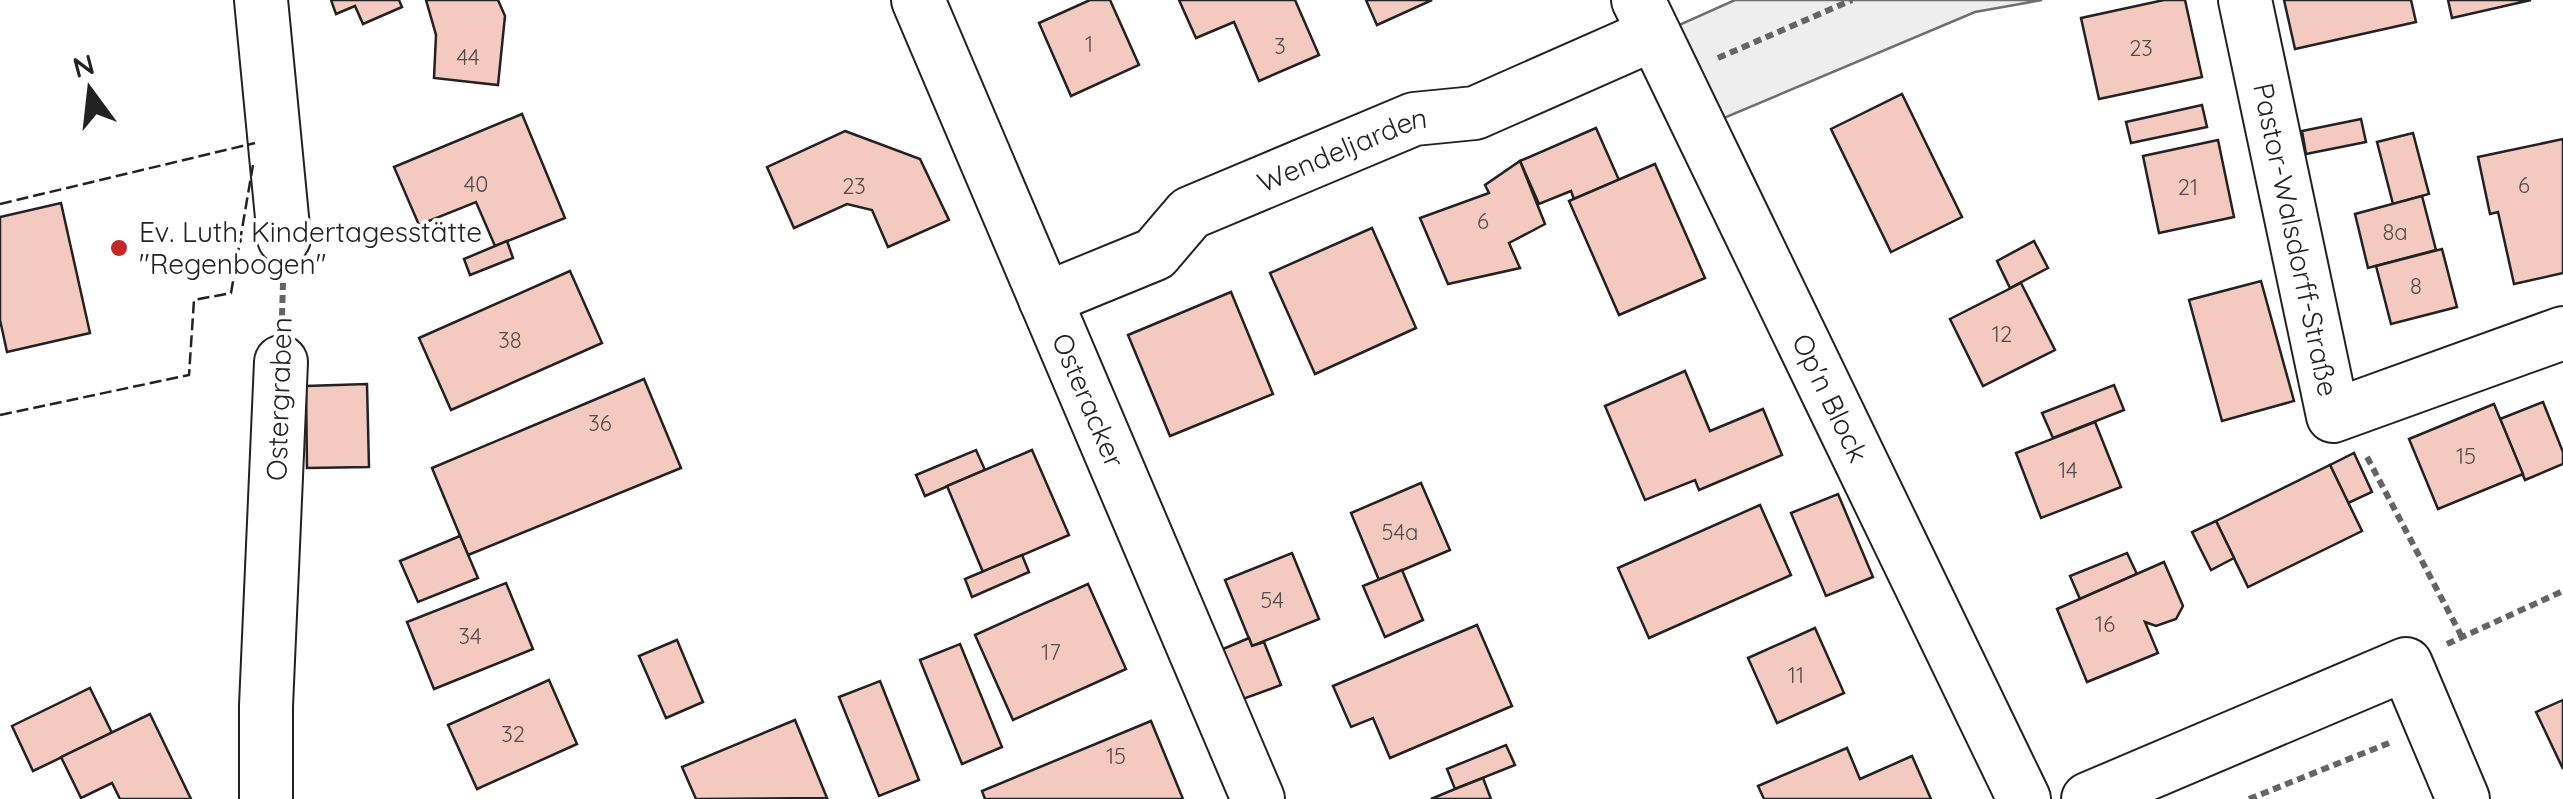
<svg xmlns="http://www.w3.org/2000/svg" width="2563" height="799" font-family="Quicksand,sans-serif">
  <rect width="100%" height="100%" fill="#fff"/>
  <polygon fill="#eee" stroke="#6f6f6f" stroke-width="2.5" points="1735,0 2042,0 1975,12 1717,121 1670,29"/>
  <g fill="#f3c9c0" stroke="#222" stroke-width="2.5">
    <polygon points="331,0 399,0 402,7 363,24 355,6 336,14"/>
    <polygon points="426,0 498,0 505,16 498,85 434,78 436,35"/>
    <polygon points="1090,0 1110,0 1139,65 1071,96 1039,23"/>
    <polygon points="1179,0 1295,0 1319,55 1259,81 1234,22 1196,38"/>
    <polygon points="1366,0 1432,0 1377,25"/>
    <polygon points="2164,0 2185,0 2202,77 2099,99 2081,18"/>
    <polygon points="2284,0 2411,0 2416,22 2295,49"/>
    <polygon points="2448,0 2531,0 2452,18"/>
    <polygon points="1902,94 1962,217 1891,252 1831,129"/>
    <polygon points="2202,105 2207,127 2131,143 2126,122"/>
    <polygon points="522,114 565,218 495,246 476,202 419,225 394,167"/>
    <polygon points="2361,119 2366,142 2306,154 2302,131"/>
    <polygon points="1596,128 1619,180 1574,199 1571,191 1539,204 1520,161"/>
    <polygon points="845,131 920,159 949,220 888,247 872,210 847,204 794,228 767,167"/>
    <polygon points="2413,133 2429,194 2393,204 2377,142"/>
    <polygon points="2563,139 2563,273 2514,284 2498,212 2490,214 2478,157"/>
    <polygon points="2218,140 2234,217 2159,233 2143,156"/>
    <polygon points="1520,161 1545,224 1509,243 1520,268 1448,284 1420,218 1489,193 1485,185"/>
    <polygon points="1655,164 1705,278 1619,315 1569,201"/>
    <polygon points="2422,196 2436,250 2368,268 2355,214"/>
    <polygon points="61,203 90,333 7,352 0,320 0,217"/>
    <polygon points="1372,228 1416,328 1315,374 1270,273"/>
    <polygon points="507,241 513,258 470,275 464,259"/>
    <polygon points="2034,241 2048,268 2010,288 1997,261"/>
    <polygon points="2442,249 2457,307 2391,324 2376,266"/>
    <polygon points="570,271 602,343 451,410 419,338"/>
    <polygon points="2261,281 2294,401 2222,421 2189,300"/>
    <polygon points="2021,283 2055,350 1983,386 1950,319"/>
    <polygon points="1231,292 1273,394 1170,436 1128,335"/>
    <polygon points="1685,371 1710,431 1763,409 1782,455 1699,490 1695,480 1645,500 1605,406"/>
    <polygon points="644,379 681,468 468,555 432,468"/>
    <polygon points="367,384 369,467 307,468 306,386"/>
    <polygon points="2114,385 2124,410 2053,438 2042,413"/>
    <polygon points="2543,402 2563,452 2563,464 2525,480 2500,419"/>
    <polygon points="2494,404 2523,474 2438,509 2409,439"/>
    <polygon points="2095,422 2121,487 2041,518 2016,453"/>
    <polygon points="976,450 985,470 925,496 916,475"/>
    <polygon points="1032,450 1069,535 983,572 947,486"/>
    <polygon points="2354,453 2372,492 2348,503 2330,465"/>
    <polygon points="2330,465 2362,531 2248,587 2216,521"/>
    <polygon points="1421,483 1450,550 1379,580 1351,513"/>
    <polygon points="1838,494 1873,577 1826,596 1791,513"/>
    <polygon points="1760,505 1791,575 1649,638 1618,568"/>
    <polygon points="2216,521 2234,558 2211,570 2192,532"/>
    <polygon points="460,536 478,578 418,602 400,561"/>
    <polygon points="1292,553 1319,619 1252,646 1225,580"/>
    <polygon points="2127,553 2137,574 2080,599 2070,576"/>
    <polygon points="1022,555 1029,572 972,597 965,579"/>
    <polygon points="2164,562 2183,606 2176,619 2156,626 2145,622 2158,653 2087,682 2057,609"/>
    <polygon points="1402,570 1423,620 1385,637 1363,586"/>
    <polygon points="506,583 533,649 434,689 407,622"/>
    <polygon points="1088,584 1126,669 1013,720 975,635"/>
    <polygon points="1477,625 1512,706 1390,758 1373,718 1351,727 1333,686"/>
    <polygon points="1815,628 1844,693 1777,723 1748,658"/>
    <polygon points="1249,638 1252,646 1264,642 1281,685 1243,699 1223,649"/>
    <polygon points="677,640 703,702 666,718 639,656"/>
    <polygon points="960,644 1002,747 962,764 920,660"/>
    <polygon points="549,680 577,744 477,789 448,725"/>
    <polygon points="880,681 919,780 879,796 839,697"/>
    <polygon points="90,688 112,733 33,771 12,726"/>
    <polygon points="2563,700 2563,769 2536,712"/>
    <polygon points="150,714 191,799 120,799 112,783 81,798 61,757"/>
    <polygon points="795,720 827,798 696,799 682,767"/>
    <polygon points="1151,721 1183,799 985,799 982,791"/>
    <polygon points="1506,745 1515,765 1455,789 1447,769"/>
    <polygon points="1847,748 1860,779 1912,756 1931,799 1764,799 1758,786"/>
    <polygon points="1483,778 1491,799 1431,799 1455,789"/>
  </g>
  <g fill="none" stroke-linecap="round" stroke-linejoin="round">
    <g stroke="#222" stroke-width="56">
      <g id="minor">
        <polyline points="261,0 284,238"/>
        <path id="s1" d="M918,0l340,799"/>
        <path id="s2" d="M1638,0l386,799"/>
        <path id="s3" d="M2245,0l88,416 230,-83"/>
        <path id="s4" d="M1045,299l110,-45 35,-41 224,-94 61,-6 179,-79"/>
        <polyline points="266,799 266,706 281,362"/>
        <polyline points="2088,799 2406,664 2463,799"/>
      </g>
    </g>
    <g stroke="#646464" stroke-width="6" stroke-dasharray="8 5" stroke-linecap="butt">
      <polyline points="1718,58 1852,0"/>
      <polyline points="282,316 283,283"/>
      <polyline points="2367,457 2462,637"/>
      <polyline points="2447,644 2563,591"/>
      <polyline points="2249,799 2389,743"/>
    </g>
    <use href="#minor" stroke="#fff" stroke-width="52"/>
    <g stroke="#222" stroke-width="2.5" stroke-dasharray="12 5" stroke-linecap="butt">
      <polyline points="0,204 255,143"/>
      <polyline points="0,415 189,375 194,300 231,293 253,165"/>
    </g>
  </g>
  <circle fill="#c62828" stroke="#fff" stroke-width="4" cx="119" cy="248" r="10"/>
  <g text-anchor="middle" stroke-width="8" stroke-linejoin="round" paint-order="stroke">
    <g font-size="22" fill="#564c4a">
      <text x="1089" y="52">1</text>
      <text x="1280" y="54">3</text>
      <text x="2141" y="56">23</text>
      <text x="468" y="65">44</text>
      <text x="476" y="192">40</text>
      <text x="2524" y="193">6</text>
      <text x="854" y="194">23</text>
      <text x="2188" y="195">21</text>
      <text x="1483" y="229">6</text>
      <text x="2395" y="240">8a</text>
      <text x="2416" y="294">8</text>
      <text x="2002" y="342">12</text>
      <text x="510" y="348">38</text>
      <text x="600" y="431">36</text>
      <text x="2466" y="464">15</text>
      <text x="2068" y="478">14</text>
      <text x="1400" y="540">54a</text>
      <text x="1272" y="608">54</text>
      <text x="2105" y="632">16</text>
      <text x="470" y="644">34</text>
      <text x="1051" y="660">17</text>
      <text x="1796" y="683">11</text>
      <text x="513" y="742">32</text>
      <text x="1116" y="764">15</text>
    </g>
    <g font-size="28" fill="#222" stroke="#fff">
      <text dy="10" stroke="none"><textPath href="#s4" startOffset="338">Wendeljarden</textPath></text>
      <text dy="10" stroke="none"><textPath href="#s3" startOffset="245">Pastor-Walsdorff-Straße</textPath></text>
      <text transform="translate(279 399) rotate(-88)" y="10">Ostergraben</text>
      <text dy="10" stroke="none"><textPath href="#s2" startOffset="442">Op'n Block</textPath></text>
      <text dy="10" stroke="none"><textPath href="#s1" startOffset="435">Osteracker</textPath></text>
    </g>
    <g font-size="28" fill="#222" stroke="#fff" text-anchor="start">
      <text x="139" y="242">Ev. Luth. Kindertagesstätte<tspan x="139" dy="32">"Regenbogen"</tspan></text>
    </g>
  </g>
  <g transform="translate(90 90) rotate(345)" stroke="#ffffff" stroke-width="8" paint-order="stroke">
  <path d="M0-8L18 38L0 25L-18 38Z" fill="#222222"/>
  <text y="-15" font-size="28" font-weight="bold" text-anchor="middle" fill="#222222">N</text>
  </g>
</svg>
